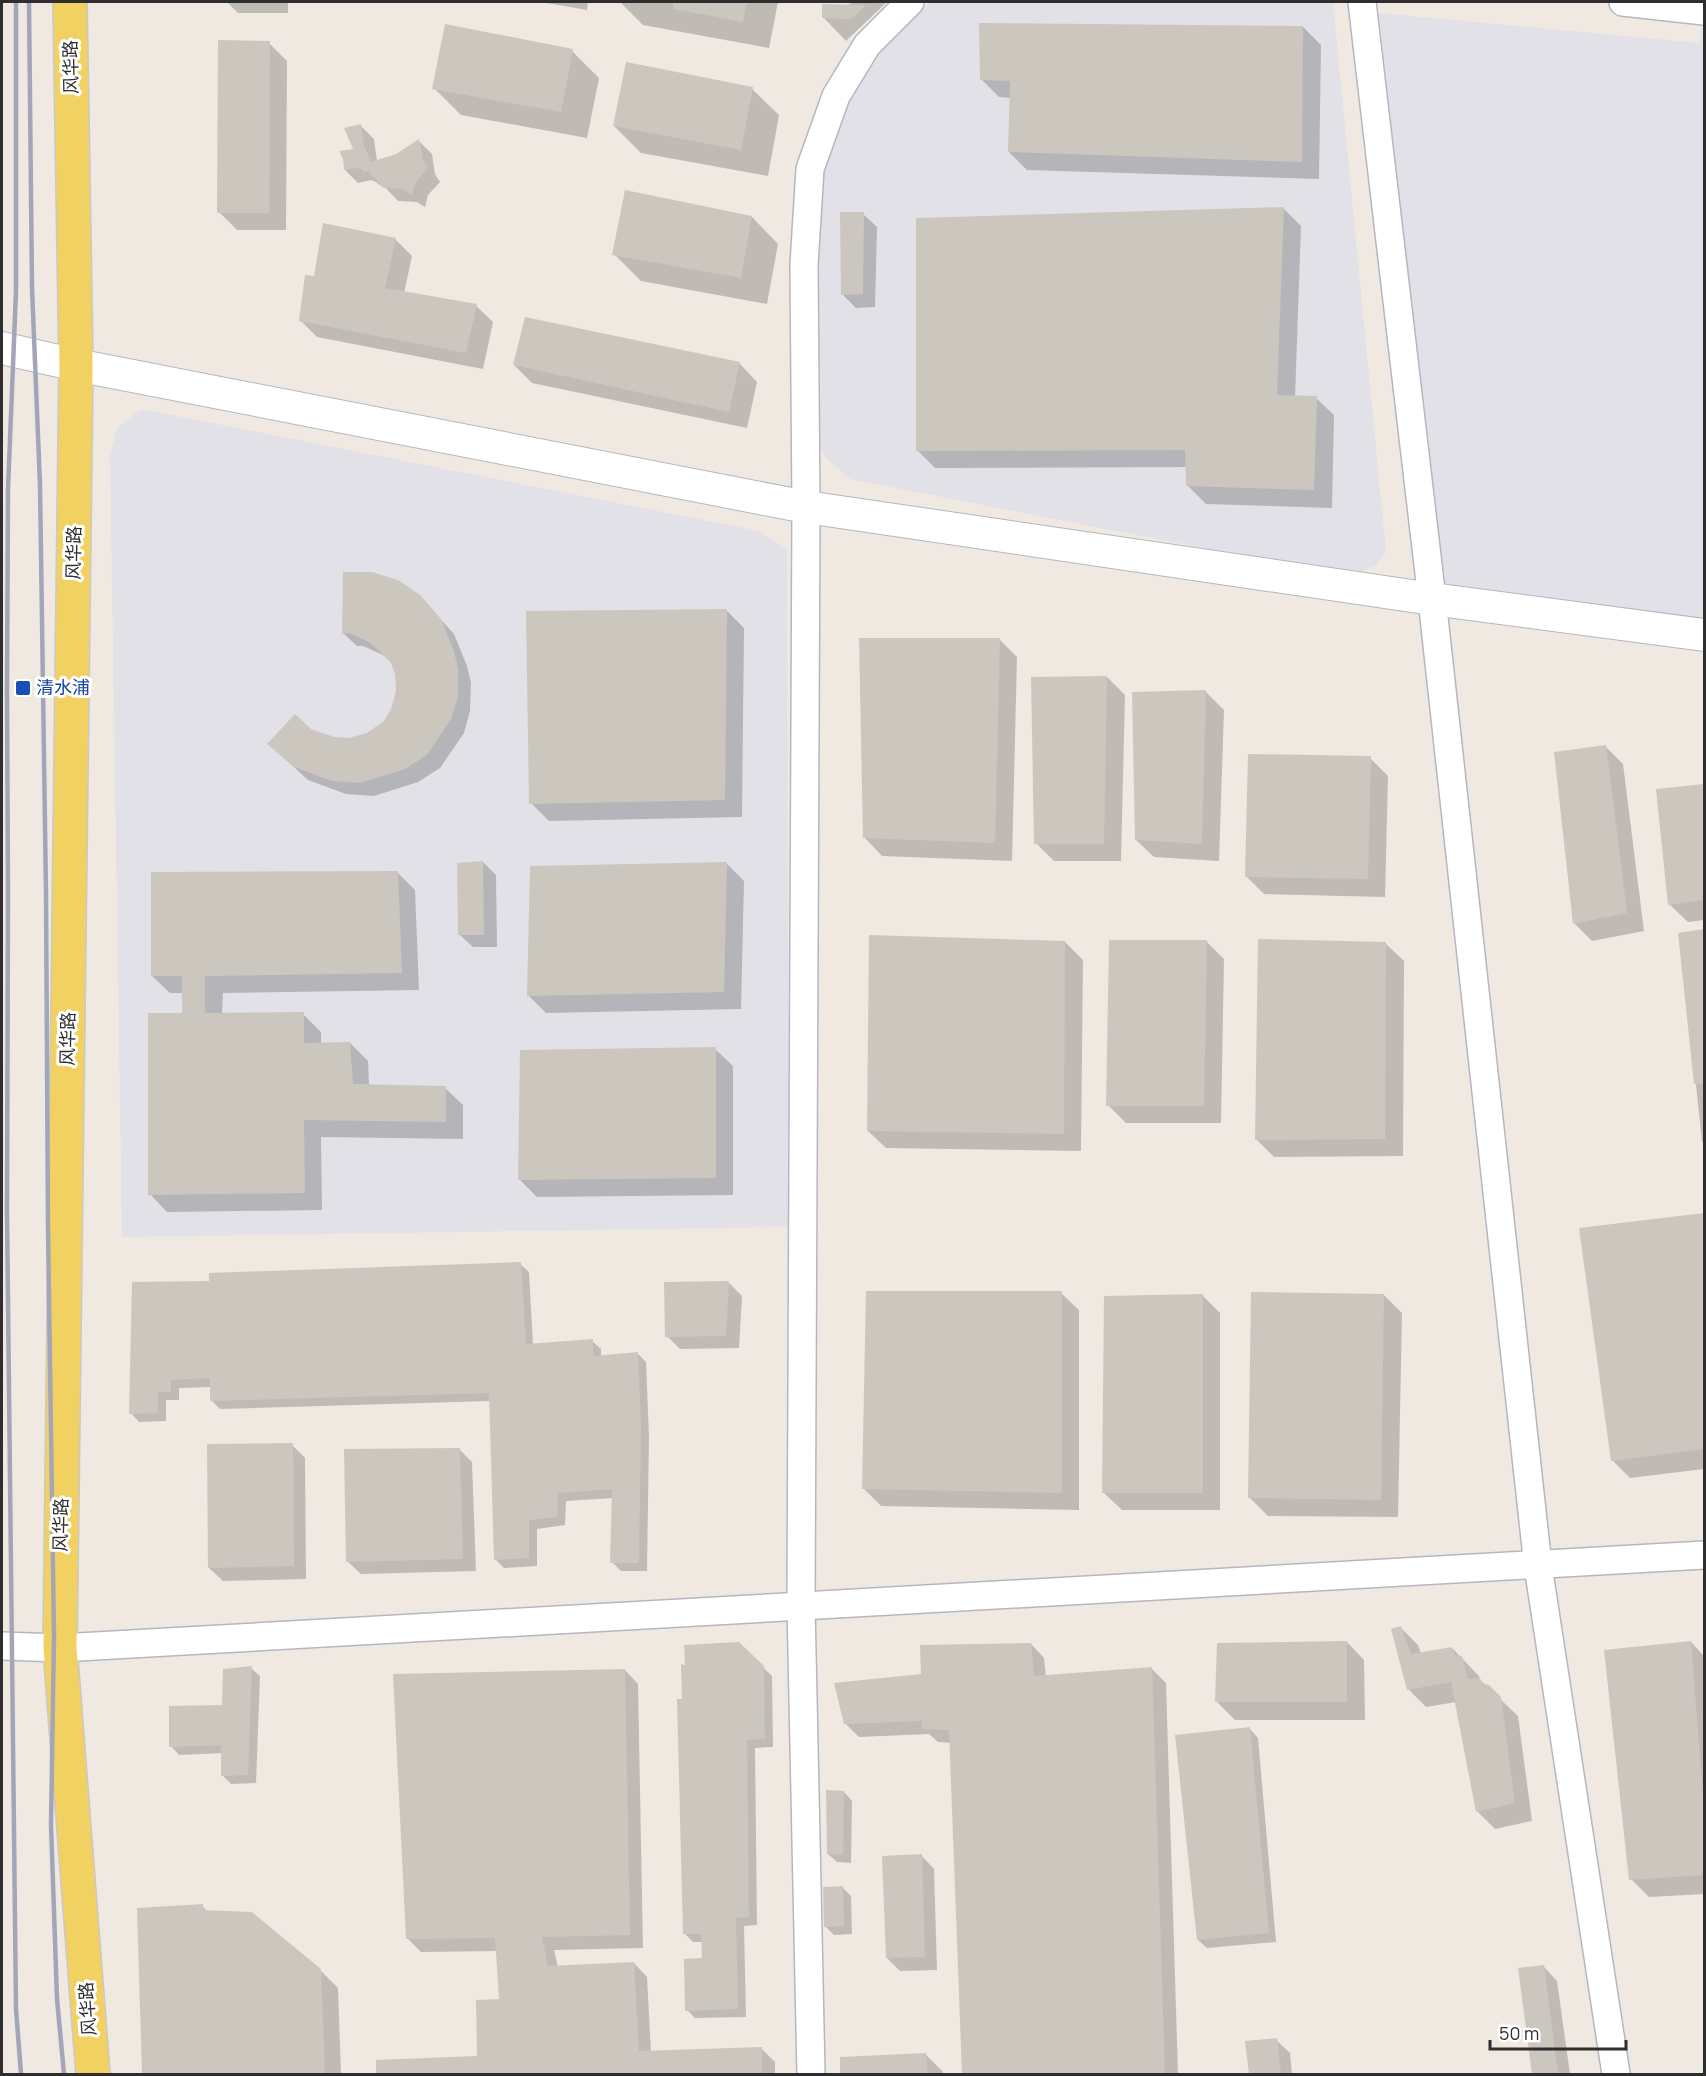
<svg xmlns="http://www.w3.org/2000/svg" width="1706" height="2076" font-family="Manrope,'Noto Sans SC',sans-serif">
  <rect width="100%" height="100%" fill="#efe9e1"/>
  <g fill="#e3e1e8">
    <polygon points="931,2 1333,2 1386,552 1376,566 1361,571 1265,560 850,479 825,457 815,431 819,182 845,106 886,44"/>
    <polygon points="1379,13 1699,43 1704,22 1704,625 1441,614"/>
    <polygon points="141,409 759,531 787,549 789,1227 122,1237 110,455 118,427"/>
  </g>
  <g fill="#0003">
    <polygon points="227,2 288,2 288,13 238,13"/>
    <polygon points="541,2 588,2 587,10"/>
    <polygon points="620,2 778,2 769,48 643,25"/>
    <polygon points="852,2 887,2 846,41 824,18 847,6"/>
    <polygon points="1303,27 1321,45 1319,179 1027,170 1009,152 1011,98 999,97 982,80"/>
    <polygon points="269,43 287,61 286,230 237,230 219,212"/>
    <polygon points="572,51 599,78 587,138 461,115 434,88"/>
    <polygon points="752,89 779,115 768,176 641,153 614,126"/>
    <polygon points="361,126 374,139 377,161 396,155 419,141 432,154 435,174 440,182 428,195 425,207 417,202 398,201 382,184 379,185 376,182 371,180 358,183 345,170 356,150"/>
    <polygon points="1283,208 1301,226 1295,397 1316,398 1334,415 1332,508 1206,504 1188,486 1187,467 935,468 917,450"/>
    <polygon points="863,214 877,227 875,307 856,308 842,294"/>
    <polygon points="752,217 778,244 767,304 641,281 614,254"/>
    <polygon points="395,239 412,256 404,293 476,306 493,322 483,369 317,337 300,320 315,278"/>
    <polygon points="740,364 757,382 747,428 532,383 514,365"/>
    <polygon points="726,610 744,628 742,817 549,821 531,803"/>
    <polygon points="433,611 454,634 467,666 471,683 470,711 464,733 440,768 418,782 374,796 346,794 308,780 269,744 310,730 334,739 349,739 368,735 385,723 393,710 398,691 396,674 392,663 383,655 363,646 357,646 343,633"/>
    <polygon points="999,639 1017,657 1012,861 882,856 865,838"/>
    <polygon points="1107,677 1125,695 1121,861 1054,861 1036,843"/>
    <polygon points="1206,692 1224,710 1219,861 1154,857 1136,840"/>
    <polygon points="1605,746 1623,764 1644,931 1592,941 1574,923"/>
    <polygon points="1370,758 1388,776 1385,897 1264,894 1246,876"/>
    <polygon points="1704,785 1704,920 1688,922 1670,905 1658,791"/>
    <polygon points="483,862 496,875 497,947 473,947 459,934"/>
    <polygon points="726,863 744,881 741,1009 546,1013 529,996"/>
    <polygon points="398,873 415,890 419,990 223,993 222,1014 303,1014 321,1032 321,1044 350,1043 368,1061 369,1086 445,1088 463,1105 463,1139 321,1137 322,1210 167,1212 150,1194 183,1014 183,993 170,993 152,976"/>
    <polygon points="1704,931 1704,1144 1702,1141 1680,934"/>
    <polygon points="1206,941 1224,959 1221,1123 1126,1123 1108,1105"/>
    <polygon points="1065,942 1083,960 1081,1151 886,1148 868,1131"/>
    <polygon points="1386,944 1404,961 1403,1156 1274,1157 1257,1140"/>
    <polygon points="715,1049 733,1066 733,1195 537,1197 519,1179"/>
    <polygon points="1704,1214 1704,1469 1630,1478 1612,1460 1581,1230"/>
    <polygon points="520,1264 529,1272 533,1345 592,1341 601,1349 601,1357 637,1353 646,1362 649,1436 647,1571 621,1571 612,1562 613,1498 566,1501 565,1525 537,1529 537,1566 504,1568 496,1560 490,1401 220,1409 212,1401 212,1387 179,1388 179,1400 166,1400 166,1421 139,1422 131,1413 211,1283"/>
    <polygon points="729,1283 742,1296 739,1348 680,1349 667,1336"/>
    <polygon points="1061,1293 1079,1310 1079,1510 881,1506 864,1489"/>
    <polygon points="1384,1295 1402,1313 1398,1517 1268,1516 1250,1498"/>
    <polygon points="1203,1296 1220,1313 1220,1510 1122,1510 1104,1493"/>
    <polygon points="292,1445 305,1458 306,1579 223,1581 209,1568"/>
    <polygon points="459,1449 472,1462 476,1571 361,1574 347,1561"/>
    <polygon points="1400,1627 1418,1645 1421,1653 1452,1648 1479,1676 1480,1680 1518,1716 1532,1821 1495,1829 1477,1811 1456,1702 1426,1707 1408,1689"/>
    <polygon points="1347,1642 1364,1660 1365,1720 1235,1720 1217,1702"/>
    <polygon points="1691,1642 1704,1656 1704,1894 1649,1897 1631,1879"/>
    <polygon points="739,1644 772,1676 773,1747 755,1748 757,1925 744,1926 746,2017 695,2018 687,2010 704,1959 703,1942 693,1942 685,1934 683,1700"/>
    <polygon points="1031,1644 1044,1658 1046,1677 1152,1669 1166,1683 1178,2074 963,2074 951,1743 938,1742 929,1734 859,1737 845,1723 922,1675"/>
    <polygon points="251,1668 260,1676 256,1783 231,1784 223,1776 222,1753 179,1755 171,1746 223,1707"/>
    <polygon points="625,1670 638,1684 643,1948 554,1950 558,1967 634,1963 647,1977 651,2052 762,2049 775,2062 775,2074 377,2074 377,2061 478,2058 500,2000 498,1951 421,1952 407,1938"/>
    <polygon points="1250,1729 1258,1738 1276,1942 1207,1948 1198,1940"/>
    <polygon points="844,1792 852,1801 851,1863 837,1862 828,1854"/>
    <polygon points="921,1855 934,1869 937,1970 900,1971 887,1958"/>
    <polygon points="842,1887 851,1896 852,1934 834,1935 825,1926"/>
    <polygon points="202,1906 208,1912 320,1970 338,1988 341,2074 144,2074 139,1909"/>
    <polygon points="1544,1967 1557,1981 1570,2074 1533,2074 1519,1969"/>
    <polygon points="1276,2040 1290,2053 1292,2074 1250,2074 1247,2042"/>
    <polygon points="926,2055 943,2072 943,2074 842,2074 841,2058"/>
  </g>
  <g fill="#cbc7bf">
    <polygon points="673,2 747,2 743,22 673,9"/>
    <polygon points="822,4 866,5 851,19 822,18"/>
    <polygon points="979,23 1303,26 1302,162 1008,152 1010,81 980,80"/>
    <polygon points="445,24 573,49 561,112 432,89"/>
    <polygon points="218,40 270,41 269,213 217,213"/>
    <polygon points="626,62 753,87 741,150 613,126"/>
    <polygon points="361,124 364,146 371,162 396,154 419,139 423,160 428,168 416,182 412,195 403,189 383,188 368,171 364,172 363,170 357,168 344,170 343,159 339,151 353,149 344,128"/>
    <polygon points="625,190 752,216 741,278 612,255"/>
    <polygon points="1284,207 1277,395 1317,396 1314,490 1186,486 1185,450 916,451 916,218"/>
    <polygon points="840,212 864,212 863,294 841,295"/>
    <polygon points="323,223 396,238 385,288 477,304 466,353 299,321 305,275 314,276"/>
    <polygon points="525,317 740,362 729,412 513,365"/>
    <polygon points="343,572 372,572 398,580 420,595 441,619 454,651 458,669 458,697 451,719 427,755 405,769 360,783 332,781 294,767 267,744 295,714 311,729 334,737 349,738 367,733 384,721 391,709 396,691 395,674 390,661 369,642 349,633 342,634"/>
    <polygon points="727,609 725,800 529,804 526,611"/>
    <polygon points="859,638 1000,638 995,843 863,838"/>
    <polygon points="1107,676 1104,844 1034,844 1031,677"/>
    <polygon points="1206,690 1202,844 1135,840 1132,692"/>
    <polygon points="1606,745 1627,913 1573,924 1554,752"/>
    <polygon points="1248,754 1371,756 1368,879 1245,877"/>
    <polygon points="1704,784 1704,900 1668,905 1656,789"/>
    <polygon points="483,861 484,935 458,935 457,863"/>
    <polygon points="727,862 724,992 527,996 530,866"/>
    <polygon points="398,871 402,973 205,976 205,1013 304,1012 304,1043 350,1042 353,1084 446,1086 446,1122 304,1120 305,1193 148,1195 148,1013 182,1013 182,976 151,976 151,872"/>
    <polygon points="1704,929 1704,1084 1694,1084 1678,933"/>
    <polygon points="869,935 1065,941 1064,1134 867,1131"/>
    <polygon points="1258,939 1386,942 1385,1139 1255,1140"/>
    <polygon points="1109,940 1207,940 1204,1106 1106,1106"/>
    <polygon points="716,1047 716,1178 518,1180 520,1050"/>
    <polygon points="1704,1213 1704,1449 1611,1461 1579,1228"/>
    <polygon points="521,1262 526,1344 593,1339 593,1356 638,1352 641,1426 639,1563 610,1563 612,1489 558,1493 557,1517 529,1520 529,1558 494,1560 489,1393 210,1401 210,1378 171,1380 171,1392 158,1392 158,1413 129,1414 132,1282 209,1281 209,1273"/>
    <polygon points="729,1281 726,1336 665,1337 664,1282"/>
    <polygon points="866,1291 1062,1291 1062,1493 862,1489"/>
    <polygon points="1251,1292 1384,1294 1381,1500 1248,1498"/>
    <polygon points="1203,1294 1203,1493 1102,1493 1104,1296"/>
    <polygon points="293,1443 294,1566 208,1568 207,1444"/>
    <polygon points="460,1448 463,1559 346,1562 344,1449"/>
    <polygon points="1401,1626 1411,1654 1452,1647 1455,1655 1462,1656 1468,1679 1480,1678 1482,1683 1489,1685 1501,1697 1515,1803 1476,1812 1451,1682 1407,1690 1391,1629"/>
    <polygon points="1347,1641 1347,1702 1215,1702 1217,1643"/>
    <polygon points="1691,1641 1704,1808 1704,1875 1629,1880 1604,1650"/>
    <polygon points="739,1642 764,1666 765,1739 747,1740 749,1917 736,1918 738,2009 685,2011 684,1959 702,1958 701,1934 683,1934 677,1699 682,1699 681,1664 685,1665 684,1645"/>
    <polygon points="1031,1643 1034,1676 1152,1667 1165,2074 962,2074 949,1730 922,1729 922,1721 844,1724 834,1683 921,1674 920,1645"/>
    <polygon points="252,1666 248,1775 221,1776 221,1745 169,1747 169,1706 222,1705 223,1669"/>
    <polygon points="625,1669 630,1935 542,1937 548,1966 634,1962 639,2051 762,2047 762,2074 376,2074 376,2060 477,2056 476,2000 499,1999 495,1938 406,1939 393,1674"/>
    <polygon points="1250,1727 1269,1933 1197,1940 1175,1735"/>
    <polygon points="826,1790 844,1791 843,1855 827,1854"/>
    <polygon points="922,1854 925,1957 886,1958 882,1856"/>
    <polygon points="843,1886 844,1926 824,1927 823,1887"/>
    <polygon points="203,1904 203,1910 252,1912 321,1969 325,2074 142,2074 137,1908"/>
    <polygon points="1544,1965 1558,2074 1532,2074 1518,1968"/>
    <polygon points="1277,2038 1281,2074 1249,2074 1245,2041"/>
    <polygon points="926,2053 928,2074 840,2074 840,2057"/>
  </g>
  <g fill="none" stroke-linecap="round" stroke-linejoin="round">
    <g stroke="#b4b7c1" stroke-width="30">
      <g id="tertiary">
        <polyline points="1362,2 1432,599 1538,1566 1616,2074"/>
        <polyline points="1623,2 1704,11"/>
        <polyline points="2,1646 60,1648 1704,1555"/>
        <polyline points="811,2074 801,1605 806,507 804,265 810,169 836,96 867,45 910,2"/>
      </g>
    </g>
    <g stroke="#b4b7c1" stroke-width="34">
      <polyline id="secondary" points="2,348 76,365 806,507 1432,599 1704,635"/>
    </g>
    <g stroke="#c9c9c9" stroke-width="36">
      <polyline id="primary" points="70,2 76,365 60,1648 93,2074"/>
    </g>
    <use href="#tertiary" stroke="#fff" stroke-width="27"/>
    <use href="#secondary" stroke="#fff" stroke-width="32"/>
    <use href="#primary" stroke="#f2d163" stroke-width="33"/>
    <g stroke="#a3a6b8" stroke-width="4.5">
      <polyline points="16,2 16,291 8,489 7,691 8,893 7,1212 16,2009 21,2074"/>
      <polyline points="29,2 32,288 40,485 46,893 48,1226 54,1636 51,1825 57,1999 64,2074"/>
    </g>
  </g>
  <rect fill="#1a4fb4" stroke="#fff" stroke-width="2" x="15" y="680" width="16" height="16" rx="3"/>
  <g text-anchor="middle" stroke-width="6" stroke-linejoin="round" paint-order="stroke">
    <g font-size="18" fill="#2e2e2e" stroke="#fff">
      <text transform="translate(71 67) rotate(-91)" y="6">风华路</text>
      <text transform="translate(74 553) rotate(-89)" y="6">风华路</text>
      <text transform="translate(68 1039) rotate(-89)" y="6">风华路</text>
      <text transform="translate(61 1525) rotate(-89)" y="6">风华路</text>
      <text transform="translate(88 2009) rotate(-94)" y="6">风华路</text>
    </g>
    <g font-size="18" fill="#164399" stroke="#fff" text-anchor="start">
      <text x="36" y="694">清水浦</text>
    </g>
  </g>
  <rect width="1706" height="2076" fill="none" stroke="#2e2e2e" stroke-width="6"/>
  <path d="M1490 2040v9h136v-9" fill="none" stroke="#2e2e2e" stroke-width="3"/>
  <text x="1499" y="2040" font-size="18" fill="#2e2e2e" stroke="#ffffff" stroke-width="4.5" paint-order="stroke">50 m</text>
</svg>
